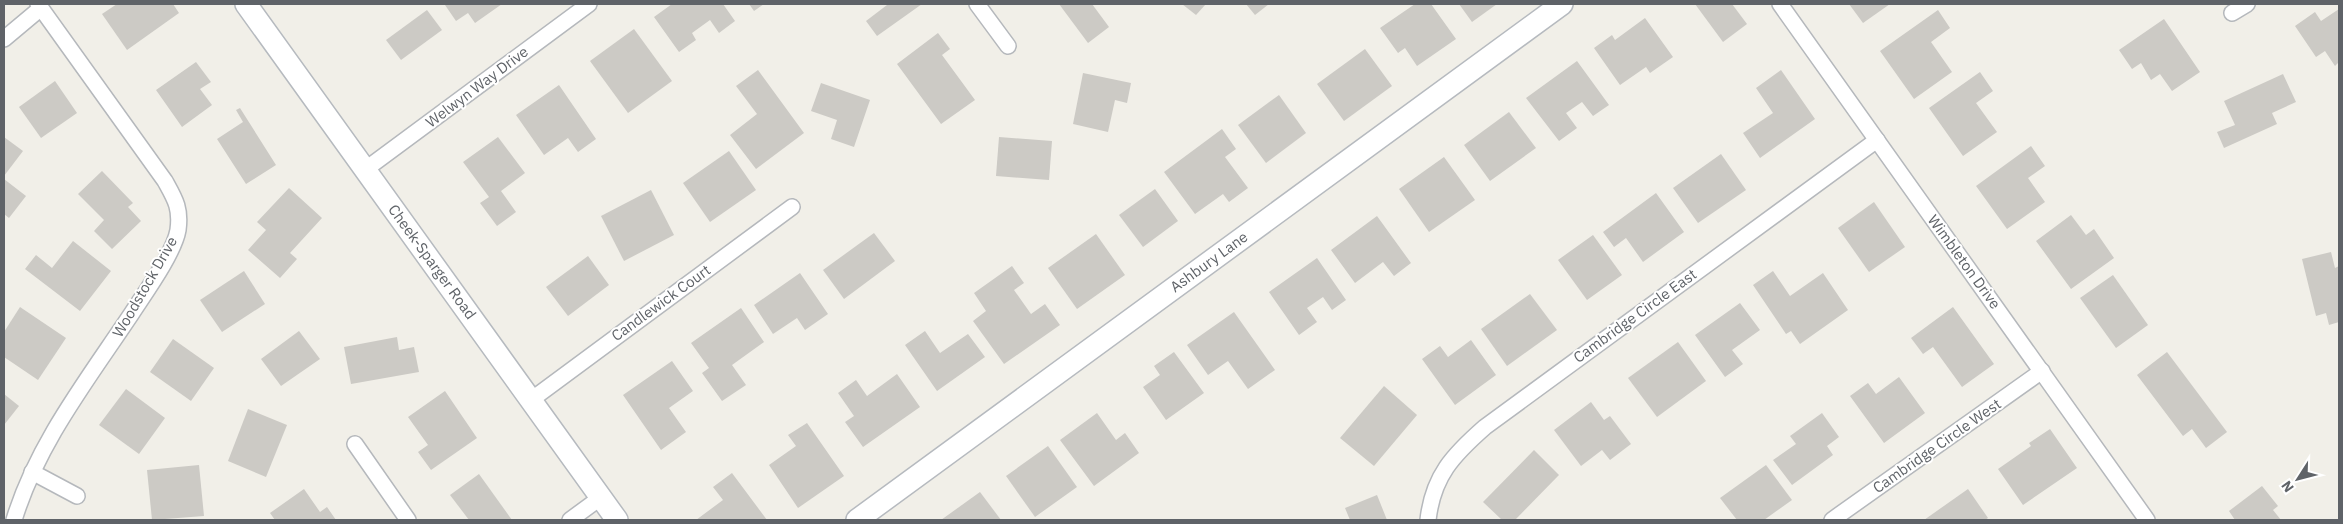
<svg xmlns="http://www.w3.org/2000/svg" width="2343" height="524" font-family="'IBM Plex Sans',sans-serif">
  <rect width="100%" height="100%" fill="#f1efe8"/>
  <g fill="#cccac5">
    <polygon points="117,4 173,4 179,13 127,50 102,14"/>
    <polygon points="447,4 502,4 475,23 468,13 456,21 445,5"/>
    <polygon points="672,4 723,4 735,21 719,33 710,20 692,33 696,40 679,52 654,17"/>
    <polygon points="749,4 764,4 754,11"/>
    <polygon points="886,4 922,4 877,36 866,21 887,5"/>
    <polygon points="1059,4 1092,4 1109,27 1088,43"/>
    <polygon points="1182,4 1206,4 1196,15"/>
    <polygon points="1246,4 1269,4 1255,15"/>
    <polygon points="1415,4 1431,4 1456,39 1417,66 1405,48 1398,53 1380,28"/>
    <polygon points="1459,4 1497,4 1472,22"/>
    <polygon points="1695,4 1732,4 1747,24 1723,42"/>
    <polygon points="1849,4 1890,4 1863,23"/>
    <polygon points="2339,9 2339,62 2335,66 2325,51 2316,57 2295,26 2315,12 2321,21"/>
    <polygon points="427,10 442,30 401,60 386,40"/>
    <polygon points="1938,10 1950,28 1931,42 1952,72 1914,99 1880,51"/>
    <polygon points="1645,18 1673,57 1650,73 1646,67 1620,85 1594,48 1612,35 1615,40"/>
    <polygon points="2164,19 2200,72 2172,91 2160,74 2151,80 2141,63 2132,69 2119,50"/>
    <polygon points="634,29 672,81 628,113 590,61"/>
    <polygon points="938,33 950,49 942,55 975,100 941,124 897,64"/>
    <polygon points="1365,49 1392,86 1344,121 1317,84"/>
    <polygon points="1577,61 1609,105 1593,116 1582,102 1566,113 1577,128 1559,141 1526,98"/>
    <polygon points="196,62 211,82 200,89 212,105 182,127 156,90"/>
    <polygon points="758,70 804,133 756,169 730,135 757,114 736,86"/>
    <polygon points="1781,70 1815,119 1760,158 1743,133 1773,113 1756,88"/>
    <polygon points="1980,72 1993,91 1976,103 1997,132 1963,156 1929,108"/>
    <polygon points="1083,73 1131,83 1127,103 1115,100 1108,132 1073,124"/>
    <polygon points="2283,74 2296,102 2272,113 2277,124 2224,148 2217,132 2235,125 2224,101"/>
    <polygon points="55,81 77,113 41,138 19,107"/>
    <polygon points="821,83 870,100 854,147 831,139 837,120 811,111"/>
    <polygon points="559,85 596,139 578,152 568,138 544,155 516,115"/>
    <polygon points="1279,95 1306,133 1266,163 1238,125"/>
    <polygon points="240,108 276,165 246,184 217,139 243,122 236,110"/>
    <polygon points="1509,112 1536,148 1490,181 1464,145"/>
    <polygon points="1222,129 1236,149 1225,157 1248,188 1229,202 1223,194 1195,214 1164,172"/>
    <polygon points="4,137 23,151 4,176"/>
    <polygon points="498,137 525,173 501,191 516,212 497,226 480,203 489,197 463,162"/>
    <polygon points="999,137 1052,141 1049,180 996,176"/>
    <polygon points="2031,146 2045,166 2028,178 2045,202 2007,229 1976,186"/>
    <polygon points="729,151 756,190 710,222 683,183"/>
    <polygon points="1721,154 1746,190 1698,223 1673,188"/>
    <polygon points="1444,157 1475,200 1429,232 1399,189"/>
    <polygon points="102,171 133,203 128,207 141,221 112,249 94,231 104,220 78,194"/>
    <polygon points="4,179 26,196 9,218 4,214"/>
    <polygon points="289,188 322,218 290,253 297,259 280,278 248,250 266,230 257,222"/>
    <polygon points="1155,189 1178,221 1143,247 1119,215"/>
    <polygon points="651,190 674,235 624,261 601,216"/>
    <polygon points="1656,193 1684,232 1643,262 1626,238 1614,247 1603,232"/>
    <polygon points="1874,202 1905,247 1869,272 1838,228"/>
    <polygon points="2071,215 2086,235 2094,229 2114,258 2071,289 2036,241"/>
    <polygon points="1377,216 1411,263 1394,276 1383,262 1355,283 1331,250"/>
    <polygon points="874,233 895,261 844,299 823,270"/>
    <polygon points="1096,234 1125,275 1077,309 1048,268"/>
    <polygon points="1593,235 1622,275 1587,300 1558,260"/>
    <polygon points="73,241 111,271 80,311 25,269 36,255 52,268"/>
    <polygon points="2331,252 2335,268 2339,266 2339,322 2329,325 2326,313 2316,316 2302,259"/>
    <polygon points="588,256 609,285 568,316 546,287"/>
    <polygon points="1317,258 1346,300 1332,310 1323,297 1307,308 1317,322 1299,335 1269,292"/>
    <polygon points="1012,266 1024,283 1014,290 1031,314 1045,304 1060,325 1004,364 973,321 986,311 974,293"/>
    <polygon points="244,271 265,304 222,332 200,300"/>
    <polygon points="1773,271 1790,296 1823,273 1848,310 1800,344 1791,331 1786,334 1753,285"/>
    <polygon points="800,273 828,314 805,330 797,318 773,334 754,305"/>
    <polygon points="2113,275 2148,325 2116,348 2080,298"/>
    <polygon points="1530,294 1557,330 1507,366 1481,329"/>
    <polygon points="1740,303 1760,330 1732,350 1743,364 1725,377 1695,335"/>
    <polygon points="20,307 66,338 38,380 4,357 4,332"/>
    <polygon points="1953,307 1994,364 1962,387 1933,347 1923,354 1911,338"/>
    <polygon points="741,308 764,342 732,365 746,385 722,401 702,373 709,368 691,343"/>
    <polygon points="1234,312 1275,370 1248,389 1228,361 1208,375 1187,345"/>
    <polygon points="299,331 320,359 281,386 261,359"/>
    <polygon points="925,331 940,353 968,334 985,357 937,391 905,345"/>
    <polygon points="397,337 399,350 414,347 419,372 351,384 344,347"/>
    <polygon points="173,339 214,368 191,401 150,372"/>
    <polygon points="1471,340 1496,375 1455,405 1422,359 1440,346 1448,357"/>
    <polygon points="1678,342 1706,381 1657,417 1628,378"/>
    <polygon points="1174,352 1204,393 1166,420 1143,387 1160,375 1154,366"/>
    <polygon points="2167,352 2227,432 2206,448 2192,429 2183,436 2137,375"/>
    <polygon points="672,361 693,391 669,408 686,432 661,450 623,395"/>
    <polygon points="897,374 920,407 863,447 845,422 854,416 838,393 856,380 867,396"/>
    <polygon points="1899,377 1925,413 1884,443 1850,396 1868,383 1876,394"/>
    <polygon points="1384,386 1417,415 1374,466 1340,438"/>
    <polygon points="126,389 165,418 139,454 99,425"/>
    <polygon points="445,391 477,438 431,470 418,452 428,445 408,417"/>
    <polygon points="4,394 19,406 4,425"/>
    <polygon points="1591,402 1604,420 1610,416 1631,444 1610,460 1602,450 1581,466 1554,430"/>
    <polygon points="248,409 287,425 266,477 228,461"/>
    <polygon points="1097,413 1116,440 1125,433 1139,453 1094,486 1060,440"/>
    <polygon points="1822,413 1839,437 1827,446 1833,455 1792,485 1773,460 1796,444 1790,436"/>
    <polygon points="807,423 844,476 798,508 769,465 796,446 788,435"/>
    <polygon points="2050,429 2077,468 2023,505 1998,469 2031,446 2029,443"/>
    <polygon points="1048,446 1077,487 1035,517 1006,476"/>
    <polygon points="1534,450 1559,475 1515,520 1502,520 1483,502"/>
    <polygon points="199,465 204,516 152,520 147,470"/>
    <polygon points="1766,465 1792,500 1764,520 1737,520 1720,498"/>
    <polygon points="732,473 767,520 696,520 723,500 713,487"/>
    <polygon points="479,474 512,520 469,520 450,495"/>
    <polygon points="2262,486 2278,506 2273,510 2281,520 2235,520 2229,511"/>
    <polygon points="304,489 320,512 327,507 336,520 275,520 270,513"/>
    <polygon points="1968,489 1988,518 1985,520 1924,520"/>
    <polygon points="980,492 1001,520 941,520"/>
    <polygon points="1377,495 1387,520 1350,520 1345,508"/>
  </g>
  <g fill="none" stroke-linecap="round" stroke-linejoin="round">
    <g stroke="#b5b8bc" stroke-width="18">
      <g id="street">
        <polyline points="977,4 1008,46"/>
        <polyline points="1780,4 2147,520"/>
        <polyline points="2232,13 2247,4"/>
        <polyline points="4,39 41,8"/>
        <polyline points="366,169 589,4"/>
        <polyline points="531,400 792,207"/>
        <polyline points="355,444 408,520"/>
        <polyline points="32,472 77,496"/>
        <path d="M14,520c23,-76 74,-141 118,-207 13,-20 42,-60 46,-83 3,-22 -3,-31 -13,-49l-127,-177"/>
        <polyline points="570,520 600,498"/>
        <path d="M1428,520c5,-44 25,-65 57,-93l392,-287"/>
        <polyline points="1832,520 2042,371"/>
      </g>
    </g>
    <g stroke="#b6babf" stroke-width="24">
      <g id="secondary">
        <polyline points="246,4 617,520"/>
        <polyline points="857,520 1562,4"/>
      </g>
    </g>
    <use href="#street" stroke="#fff" stroke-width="15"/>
    <use href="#secondary" stroke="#fff" stroke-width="21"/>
  </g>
  <g text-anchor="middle" stroke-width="4" stroke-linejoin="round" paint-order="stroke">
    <g font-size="15" fill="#5f6368" stroke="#fff">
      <text transform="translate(477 87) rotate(-37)" y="5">Welwyn Way Drive</text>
      <text transform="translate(432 262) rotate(54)" y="5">Cheek-Sparger Road</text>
      <text transform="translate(1209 262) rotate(-36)" y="5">Ashbury Lane</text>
      <text transform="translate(1964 262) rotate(54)" y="5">Wimbleton Drive</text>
      <text transform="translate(145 287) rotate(-60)" y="5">Woodstock Drive</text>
      <text transform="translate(661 303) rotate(-36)" y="5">Candlewick Court</text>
      <text transform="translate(1635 316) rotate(-36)" y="5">Cambridge Circle East</text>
      <text transform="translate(1937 446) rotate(-35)" y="5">Cambridge Circle West</text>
    </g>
  </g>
  <rect width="2343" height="524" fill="none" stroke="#5f6368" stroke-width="10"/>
  <g transform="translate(2298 479) rotate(234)" stroke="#ffffff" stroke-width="4" paint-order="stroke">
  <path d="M0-4L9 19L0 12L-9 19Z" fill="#5f6368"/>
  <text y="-8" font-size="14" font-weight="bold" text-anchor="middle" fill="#5f6368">N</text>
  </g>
</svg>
